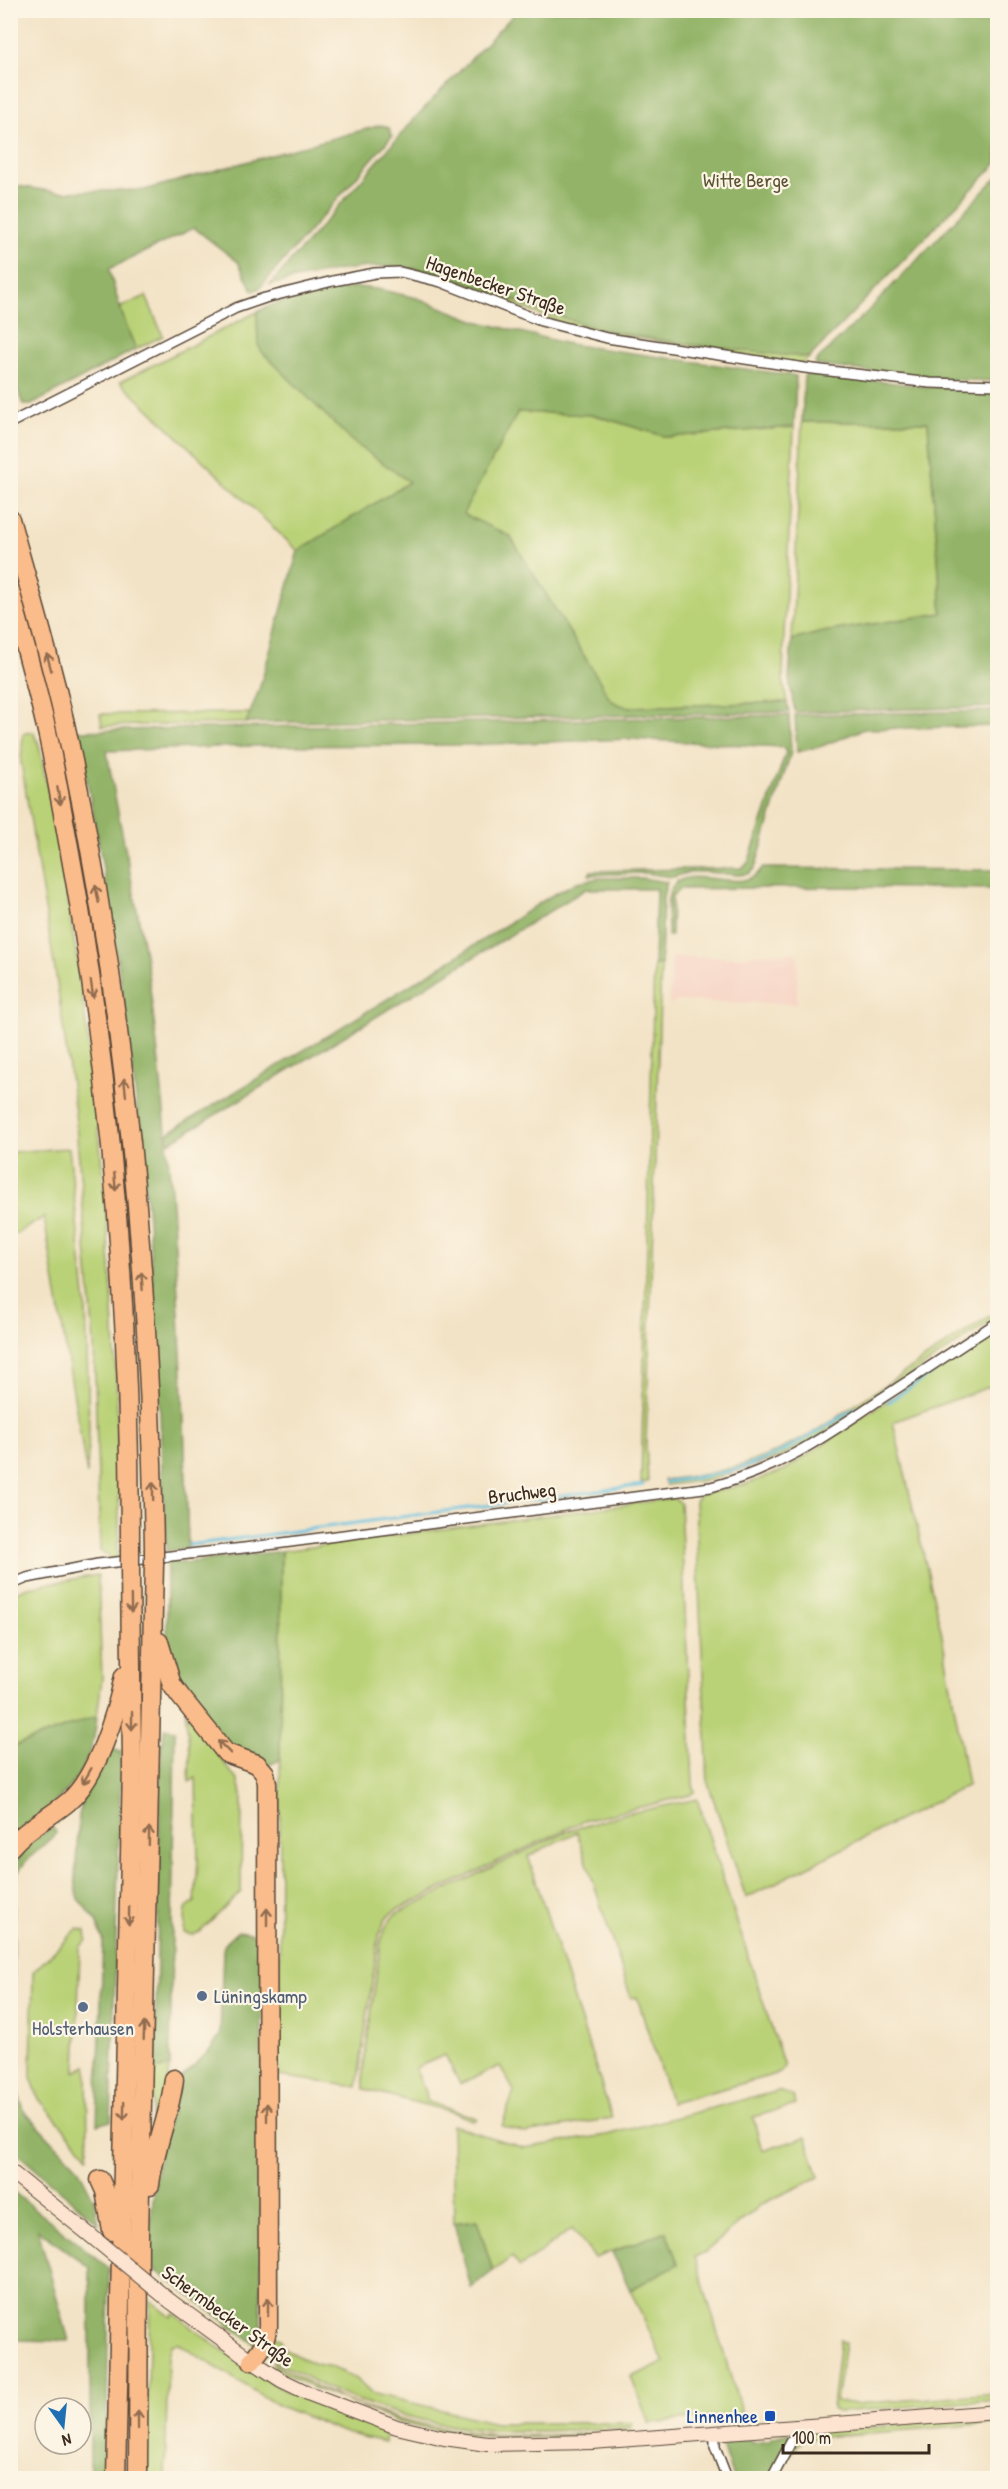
<svg xmlns="http://www.w3.org/2000/svg" width="1008" height="2489" font-family="'Patrick Hand',sans-serif">
  <rect width="100%" height="100%" fill="#fcf5e5"/>
  <filter id="ink" filterUnits="userSpaceOnUse"><feTurbulence type="fractalNoise" baseFrequency=".0167" numOctaves="2"/><feDisplacementMap in="SourceGraphic" scale="12" xChannelSelector="R" yChannelSelector="G"/><feConvolveMatrix kernelMatrix="1 2 1 2 8 2 1 2 1" color-interpolation-filters="sRGB"/></filter>
  <filter id="wash" filterUnits="userSpaceOnUse"><feTurbulence type="fractalNoise" baseFrequency=".008" numOctaves="4" result="noise"/><feDisplacementMap in="SourceGraphic" scale="24" xChannelSelector="R" yChannelSelector="G"/><feGaussianBlur stdDeviation="1.35" result="paint"/><feColorMatrix in="noise" values="0 0 0 0 0 0 0 0 0 0 0 0 0 0 0 0 0 1.4 0 .05"/><feComposite in="paint" operator="in"/></filter>
  <g filter="url(#wash)">
    <rect width="100%" height="100%" fill="#f3e3c6"/>
    <polygon fill="#f6d2c3" points="766,953 798,953 797,1004 678,1001 669,1005 671,957 741,957"/>
    <g fill="#bad277" stroke="#7a7e4a" stroke-width="1.5">
      <polygon points="398,267 443,274 536,309 603,329 809,358 802,364 609,334 573,327 456,283"/>
      <polygon points="146,296 163,336 136,349 122,320 121,307"/>
      <polygon points="257,312 258,345 352,441 410,482 298,551 120,382"/>
      <polygon points="517,412 594,415 667,437 794,427 784,635 783,680 787,702 630,707 621,706 609,700 566,627 462,514"/>
      <polygon points="802,422 928,422 942,613 823,632 792,640"/>
      <polygon points="250,713 246,723 102,726 100,714"/>
      <path d="M34,732l2,8 2,1c55,264 82,531 81,801l-2,1v15l-3,3 -14,-11 -6,-207 -19,-231 -19,-136 -35,-214 2,-27 2,-2z"/>
      <polygon points="661,964 646,1444 648,1482 641,1483 654,965"/>
      <polygon points="69,1148 86,1306 89,1429 87,1475 44,1217 11,1237 11,1152"/>
      <polygon points="997,1311 997,1317 813,1440 778,1458 709,1480 666,1485 664,1480 708,1474 743,1465 776,1452 810,1435"/>
      <polygon points="997,1326 997,1384 893,1422 941,1630 968,1785 746,1898 708,1783 695,1501 700,1495 746,1484 785,1470"/>
      <polygon points="674,1498 680,1503 693,1784 695,1792 690,1795 583,1821 394,1911 385,1919 379,1936 357,2087 279,2076 281,1551"/>
      <polygon points="98,1575 102,1679 97,1716 11,1747 11,1594 28,1587"/>
      <polygon points="185,1711 237,1780 242,1794 241,1892 200,1932 192,1935 184,1933 186,1909 195,1902 198,1860 196,1778 189,1782 190,1752"/>
      <polygon points="697,1799 784,2066 780,2073 671,2103 637,1997 631,1998 577,1832 528,1856 612,2118 525,2133 502,2126 514,2091 500,2066 460,2084 445,2055 415,2068 427,2097 426,2101 477,2118 474,2121 456,2113 364,2089 363,2071 381,1941 386,1926 395,1914 565,1832 621,1815"/>
      <polygon points="77,1929 86,1931 87,1940 80,1947 76,2072 87,2066 88,2156 39,2099 31,2077 33,1972"/>
      <polygon points="170,2066 167,2094 151,2138 155,2070"/>
      <polygon points="778,2091 793,2096 796,2105 753,2117 762,2151 806,2137 819,2177 762,2204 705,2252 695,2257 742,2414 649,2423 631,2377 664,2363 630,2290 678,2264 666,2231 595,2258 572,2229 520,2267 512,2257 493,2271 477,2220 454,2223 452,2125 524,2148 607,2135"/>
      <polygon points="150,2300 171,2317 174,2313 213,2344 284,2390 378,2428 386,2433 385,2442 346,2433 277,2405 177,2343 171,2345 168,2356 165,2478 146,2478"/>
      <path d="M271,2335l9,4 2,8 5,4 28,13 13,2 24,10 19,17 125,30h137l-1,4c-55,3 -110,7 -165,1 -43,-5 -88,-19 -128,-35 -21,-8 -41,-21 -61,-31l-8,-5 -3,-6z"/>
      <polygon points="840,2340 845,2343 836,2401 855,2404 997,2393 997,2400 836,2412 832,2408"/>
      <path d="M273,2362c63,41 136,65 211,72 49,4 99,0 147,-4l1,3c-76,5 -152,10 -227,-10 -19,-5 -37,-14 -55,-21 -27,-10 -56,-20 -78,-38z"/>
      <polygon points="997,2417 997,2423 806,2438 786,2456 805,2432"/>
    </g>
    <g fill="#93b468" stroke="#676f43" stroke-width="1.5">
      <path d="M517,11h480v152l-188,195c-69,-8 -140,-14 -208,-29 -54,-13 -103,-38 -155,-54 -58,-18 -119,-4 -176,10l146,-168z"/>
      <path d="M381,125l8,3 3,8 -132,152 -7,3 -15,-29 -44,-34 -85,41c7,27 15,54 27,80l-105,56h-8l-12,-36v-184l46,7 87,-2z"/>
      <polygon points="997,177 997,381 932,379 816,365 815,362 867,312"/>
      <path d="M356,287l21,2 40,9 59,23 92,23 228,32 -2,51 -127,10 -73,-22 -76,-3 -55,102 47,22 91,147c7,15 11,22 29,24l157,-5 2,10 -543,11 13,-33 39,-139 111,-69 -57,-41 -90,-89 -4,-7 -1,-33c27,-15 69,-19 99,-25z"/>
      <polygon points="807,373 930,387 997,388 997,707 795,712 789,679 792,640 823,632 942,613 928,422 802,422 804,377"/>
      <polygon points="997,711 997,726 864,729 822,746 797,752 795,715"/>
      <path d="M789,715l2,37 -36,116 -7,6 -10,1 -32,-3h-16l-17,5 -30,-4 -54,2 2,-4 150,-3 7,-5 38,-111 -3,-5 -152,-8 -169,6 -212,1 -143,5c12,74 30,148 41,223 26,190 35,382 40,574l-22,3c0,-26 -3,-54 -4,-81 -7,-248 -34,-496 -85,-739z"/>
      <path d="M762,868l235,2v19l-156,-2 -161,2 -8,7 -1,40h-3c0,-13 -3,-35 3,-47 16,-30 73,10 91,-21z"/>
      <polygon points="601,878 642,878 667,882 663,896 661,964 654,965 656,889 586,889 169,1143 168,1133 461,954 549,897 577,882"/>
      <polygon points="281,1551 280,1760 269,1765 233,1752 177,1679 167,1647 167,1561 183,1563"/>
      <path d="M97,1716c-5,65 -41,85 -86,122v-91z"/>
      <polygon points="164,1728 175,1730 170,2066 155,2070 161,1743 163,1743"/>
      <polygon points="109,1748 121,1752 111,2121 97,2125 103,1939 95,1919 78,1899 75,1879 79,1815 85,1792"/>
      <path d="M52,1828l3,2 1,4c-18,20 -34,22 -42,50l-1,196 12,32 53,56 16,32 5,24 -88,-76v-278l20,-28z"/>
      <polygon points="238,1931 251,1933 262,1943 261,2333 255,2344 150,2266 151,2216 159,2155 180,2079 210,2050 220,2036 223,1950 225,1943"/>
      <polygon points="11,2190 109,2268 106,2478 90,2478 90,2268 38,2230 69,2341 11,2340"/>
      <polygon points="477,2220 493,2271 471,2288 454,2223"/>
      <polygon points="666,2231 678,2264 630,2290 612,2252"/>
      <polygon points="789,2433 791,2437 770,2478 733,2478 721,2443 724,2437 751,2440 752,2443 770,2441 771,2438"/>
    </g>
    <g fill="none" stroke-linecap="round" stroke-linejoin="round">
      <g stroke="#60bede" stroke-width="3">
        <polyline points="888,1402 998,1330"/>
        <path d="M666,1482c26,-4 52,-7 78,-15 41,-13 76,-37 112,-59"/>
        <polyline points="189,1545 643,1485"/>
      </g>
    </g>
  </g>
  <g filter="url(#ink)">
    <g fill="none" stroke-linecap="round" stroke-linejoin="round">
      <g stroke="#574637" stroke-width="12">
        <g id="minor">
          <polyline points="10,423 236,308 265,298 333,281 375,273 400,272 441,282 541,321 607,338 805,368 930,383 998,385"/>
          <path d="M10,1585l17,-7 71,-14 146,-16 467,-61c70,-19 112,-49 171,-89 39,-25 77,-51 116,-76"/>
          <polyline points="715,2433 715,2447 727,2478"/>
          <polyline points="772,2478 791,2442 805,2427"/>
        </g>
      </g>
      <g stroke="#574637" stroke-width="16">
        <g id="secondary">
          <polyline points="10,2171 90,2235"/>
          <polyline points="170,2301 252,2361 281,2380 310,2394 397,2427 444,2438 487,2444 592,2442 998,2412"/>
        </g>
      </g>
      <g stroke="#574637" stroke-width="21">
        <g id="motorway">
          <path d="M10,519c20,72 42,144 58,218 57,266 82,540 86,812"/>
          <path d="M10,590c13,49 27,97 38,146 8,37 14,74 21,111 43,232 61,467 61,703"/>
          <polyline points="159,1642 172,1685 181,1697 226,1753 257,1764 265,1773 267,1783 268,2327 263,2346 252,2361"/>
          <path d="M10,1848c16,-20 39,-30 58,-46 29,-24 49,-91 56,-126"/>
          <polyline points="100,2180 105,2191 112,2231"/>
          <path d="M150,2185c4,-37 20,-70 24,-106"/>
          <polyline points="116,2478 132,1767 130,1566"/>
          <polyline points="138,2478 139,2236 154,1564"/>
        </g>
      </g>
      <use href="#minor" stroke="#fff" stroke-width="9"/>
      <use href="#secondary" stroke="#fde4d1" stroke-width="14"/>
      <use href="#motorway" stroke="#fabc8b" stroke-width="18"/>
      <g stroke="#574637" stroke-width="16" stroke-linecap="butt">
        <polyline id="secondary-bridge" points="90,2235 170,2301"/>
      </g>
      <g stroke="#574637" stroke-width="21" stroke-linecap="butt">
        <g id="motorway-bridge">
          <polyline points="154,1549 154,1564"/>
          <polyline points="130,1550 130,1566"/>
        </g>
      </g>
      <use href="#secondary-bridge" stroke="#fde4d1" stroke-width="14"/>
      <use href="#motorway-bridge" stroke="#fabc8b" stroke-width="18"/>
    </g>
    <defs><path id="oneway-shaft" d="M-6 0H5M1.5-3L5.5 0L1.5 3" fill="none" stroke-width="1.6" stroke-linecap="round" stroke-linejoin="round" transform="scale(1.5)"/></defs>
    <g stroke="#916c4f">
      <use href="#oneway-shaft" transform="translate(49 662) rotate(-105)"/>
      <use href="#oneway-shaft" transform="translate(59 796) rotate(79)"/>
      <use href="#oneway-shaft" transform="translate(97 894) rotate(-101)"/>
      <use href="#oneway-shaft" transform="translate(92 989) rotate(82)"/>
      <use href="#oneway-shaft" transform="translate(125 1087) rotate(-96)"/>
      <use href="#oneway-shaft" transform="translate(115 1182) rotate(85)"/>
      <use href="#oneway-shaft" transform="translate(142 1281) rotate(-94)"/>
      <use href="#oneway-shaft" transform="translate(153 1491) rotate(-91)"/>
      <use href="#oneway-shaft" transform="translate(131 1604) rotate(89)"/>
      <use href="#oneway-shaft" transform="translate(132 1721) rotate(90)"/>
      <use href="#oneway-shaft" transform="translate(224 1747) rotate(-135)"/>
      <use href="#oneway-shaft" transform="translate(87 1776) rotate(120)"/>
      <use href="#oneway-shaft" transform="translate(149 1836) rotate(-89)"/>
      <use href="#oneway-shaft" transform="translate(129 1916) rotate(91)"/>
      <use href="#oneway-shaft" transform="translate(267 1917) rotate(-90)"/>
      <use href="#oneway-shaft" transform="translate(144 2031) rotate(-88)"/>
      <use href="#oneway-shaft" transform="translate(124 2111) rotate(91)"/>
      <use href="#oneway-shaft" transform="translate(267 2112) rotate(-90)"/>
      <use href="#oneway-shaft" transform="translate(268 2307) rotate(-90)"/>
      <use href="#oneway-shaft" transform="translate(138 2420) rotate(-90)"/>
    </g>
  </g>
  <g fill="#5c6f8a" stroke="#fcf5e5" stroke-width="2">
    <circle cx="202" cy="1996" r="6"/>
    <circle cx="83" cy="2007" r="6"/>
  </g>
  <rect fill="#1a4fb4" stroke="#fcf5e5" stroke-width="2" x="764" y="2410" width="12" height="12" rx="3"/>
  <g text-anchor="middle" stroke-width="4.5" stroke-linejoin="round" paint-order="stroke">
    <g font-size="20" fill="#5b5434" stroke="#fcf5e5">
      <text x="746" y="187">Witte Berge</text>
    </g>
    <g font-size="20" fill="#3b2a1e" stroke="#fcf5e5">
      <text transform="translate(496 285) rotate(19)" y="7">Hagenbecker Straße</text>
      <text transform="translate(522 1493) rotate(-7)" y="7">Bruchweg</text>
      <text transform="translate(228 2316) rotate(36)" y="7">Schermbecker Straße</text>
    </g>
    <g font-size="20" fill="#4e5e75" stroke="#fcf5e5" text-anchor="start">
      <text x="214" y="2003">Lüningskamp</text>
      <text x="83" y="2035" text-anchor="middle">Holsterhausen</text>
    </g>
    <g font-size="20" fill="#164399" stroke="#fcf5e5" text-anchor="end">
      <text x="758" y="2423">Linnenhee</text>
    </g>
  </g>
  <rect width="1008" height="2489" fill="none" stroke="#fcf5e5" stroke-width="36"/>
  <g transform="translate(63 2426) rotate(165)"><circle r="28" fill="#fcf5e5" stroke="#afa495" stroke-width="1.5"/>
  <path d="M0-4.5L10 22L0 15L-10 22Z" fill="#1f6fb2"/>
  <text y="-9" font-size="16" font-weight="bold" text-anchor="middle" fill="#3b2a1e">N</text>
  </g>
  <path d="M783 2444v9h146v-9" fill="none" stroke="#3b2a1e" stroke-width="3"/>
  <text x="792" y="2444" font-size="18" fill="#3b2a1e" stroke="#fcf5e5" stroke-width="4.5" paint-order="stroke">100 m</text>
</svg>
